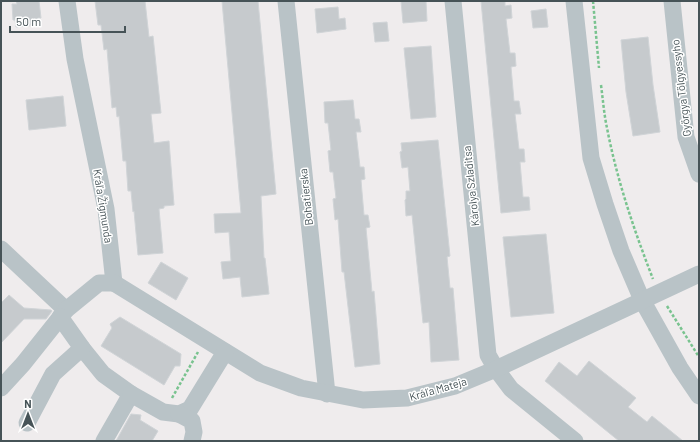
<svg xmlns="http://www.w3.org/2000/svg" width="700" height="442" font-family="Barlow,sans-serif">
  <rect width="100%" height="100%" fill="#efeced"/>
  <g fill="#c6cacd" stroke="#d0d4d7">
    <polygon points="16,1 39,1 41,18 38,18 39,25 16,27 15,20 13,20 12,4 17,4"/>
    <polygon points="95,1 145,1 149,37 153,36 161,113 151,114 154,143 169,141 174,205 164,206 164,208 159,209 163,253 138,255 134,211 133,212 131,191 128,191 126,161 123,161 119,116 117,117 116,107 112,108 107,49 104,50 101,25 98,25"/>
    <polygon points="222,1 258,1 276,194 261,196 264,258 265,258 269,294 242,297 240,277 223,279 221,262 231,261 229,232 215,233 214,214 241,213"/>
    <polygon points="401,1 426,1 427,21 403,23"/>
    <polygon points="481,1 505,1 505,6 511,5 512,18 506,19 510,53 515,53 516,66 511,67 514,101 519,101 521,114 515,114 519,149 524,149 525,162 520,162 523,197 529,197 530,210 501,213"/>
    <polygon points="338,7 339,19 345,18 346,29 317,33 315,9"/>
    <polygon points="546,9 548,27 533,28 531,11"/>
    <polygon points="387,22 389,41 375,42 373,23"/>
    <polygon points="648,37 653,85 660,132 633,136 626,92 621,40"/>
    <polygon points="431,46 436,117 411,119 404,48"/>
    <polygon points="63,96 66,126 29,130 26,100"/>
    <polygon points="353,100 355,119 359,119 361,132 356,132 360,167 364,167 365,179 361,180 362,192 364,215 368,215 370,227 366,228 372,292 374,291 380,364 355,367 344,272 342,272 338,219 335,220 333,199 336,198 333,172 330,172 328,151 331,150 328,123 325,123 324,102"/>
    <polygon points="438,140 450,256 447,257 450,288 453,288 459,360 431,362 429,322 423,323 412,215 406,216 405,200 406,199 406,191 410,191 408,167 402,168 400,152 402,151 401,143"/>
    <polygon points="546,234 554,313 511,317 503,237"/>
    <polygon points="161,262 188,278 176,300 148,283"/>
    <polygon points="9,295 24,308 51,310 52,311 46,319 24,319 1,343 1,303"/>
    <polygon points="120,317 181,354 180,366 175,366 164,385 101,346 112,328 110,324"/>
    <polygon points="589,361 636,398 628,407 647,422 652,416 683,441 619,441 545,381 559,362 577,376"/>
    <polygon points="131,414 141,415 140,420 158,431 152,441 116,441"/>
  </g>
  <g fill="none" stroke-linecap="round" stroke-linejoin="round">
    <g stroke="#79c38f" stroke-width="2.5" stroke-dasharray="3 2" stroke-linecap="butt">
      <polyline points="593,1 599,68"/>
      <path d="M601,85c2,15 3,29 6,43 10,52 27,102 46,151"/>
      <polyline points="667,306 699,357"/>
      <polyline points="172,398 198,352"/>
    </g>
    <g stroke="#b9c3c7" stroke-width="17">
      <polyline points="67,1 75,59 106,209 114,283"/>
      <polyline points="286,1 327,394"/>
      <polyline points="453,1 488,355 496,369 511,389 575,441"/>
      <polyline points="574,1 591,158 605,204 621,251 642,300 680,368 699,396"/>
      <polyline points="672,1 686,137 699,174"/>
      <polyline points="1,249 66,310"/>
      <polyline points="114,283 260,373 301,388 363,400 407,398 455,386 496,369 699,274"/>
      <polyline points="82,348 103,374 131,394 104,441"/>
      <polyline points="1,388 23,364 66,310 99,283 114,283"/>
      <polyline points="131,394 163,412 179,414 190,409 225,352"/>
      <polyline points="179,414 192,421 194,432 192,441"/>
      <polyline points="27,423 53,374 82,348 60,317"/>
    </g>
  </g>
  <g text-anchor="middle" stroke-width="3" stroke-linejoin="round" paint-order="stroke">
    <g font-size="11" fill="#465357" stroke="#fff">
      <text transform="translate(681 88) rotate(-97)" y="4">Györgya Tölgyessyho</text>
      <text transform="translate(471 186) rotate(-96)" y="4">Károlya Szladitsa</text>
      <text transform="translate(306 197) rotate(-96)" y="4">Bohatierska</text>
      <text transform="translate(103 206) rotate(81)" y="4">Kráľa Žigmunda</text>
      <text transform="translate(438 389) rotate(-16)" y="4">Kráľa Mateja</text>
    </g>
  </g>
  <rect width="700" height="442" fill="none" stroke="#465357" stroke-width="4"/>
  <g transform="translate(28 414)" stroke="#ffffff" stroke-width="3" paint-order="stroke">
  <path d="M0-3L7 15L0 10L-7 15Z" fill="#465357"/>
  <text y="-6" font-size="11" font-weight="bold" text-anchor="middle" fill="#465357">N</text>
  </g>
  <path d="M10 26v6h115v-6" fill="none" stroke="#465357" stroke-width="2"/>
  <text x="16" y="26" font-size="12" fill="#465357" stroke="#ffffff" stroke-width="3" paint-order="stroke">50 m</text>
</svg>
